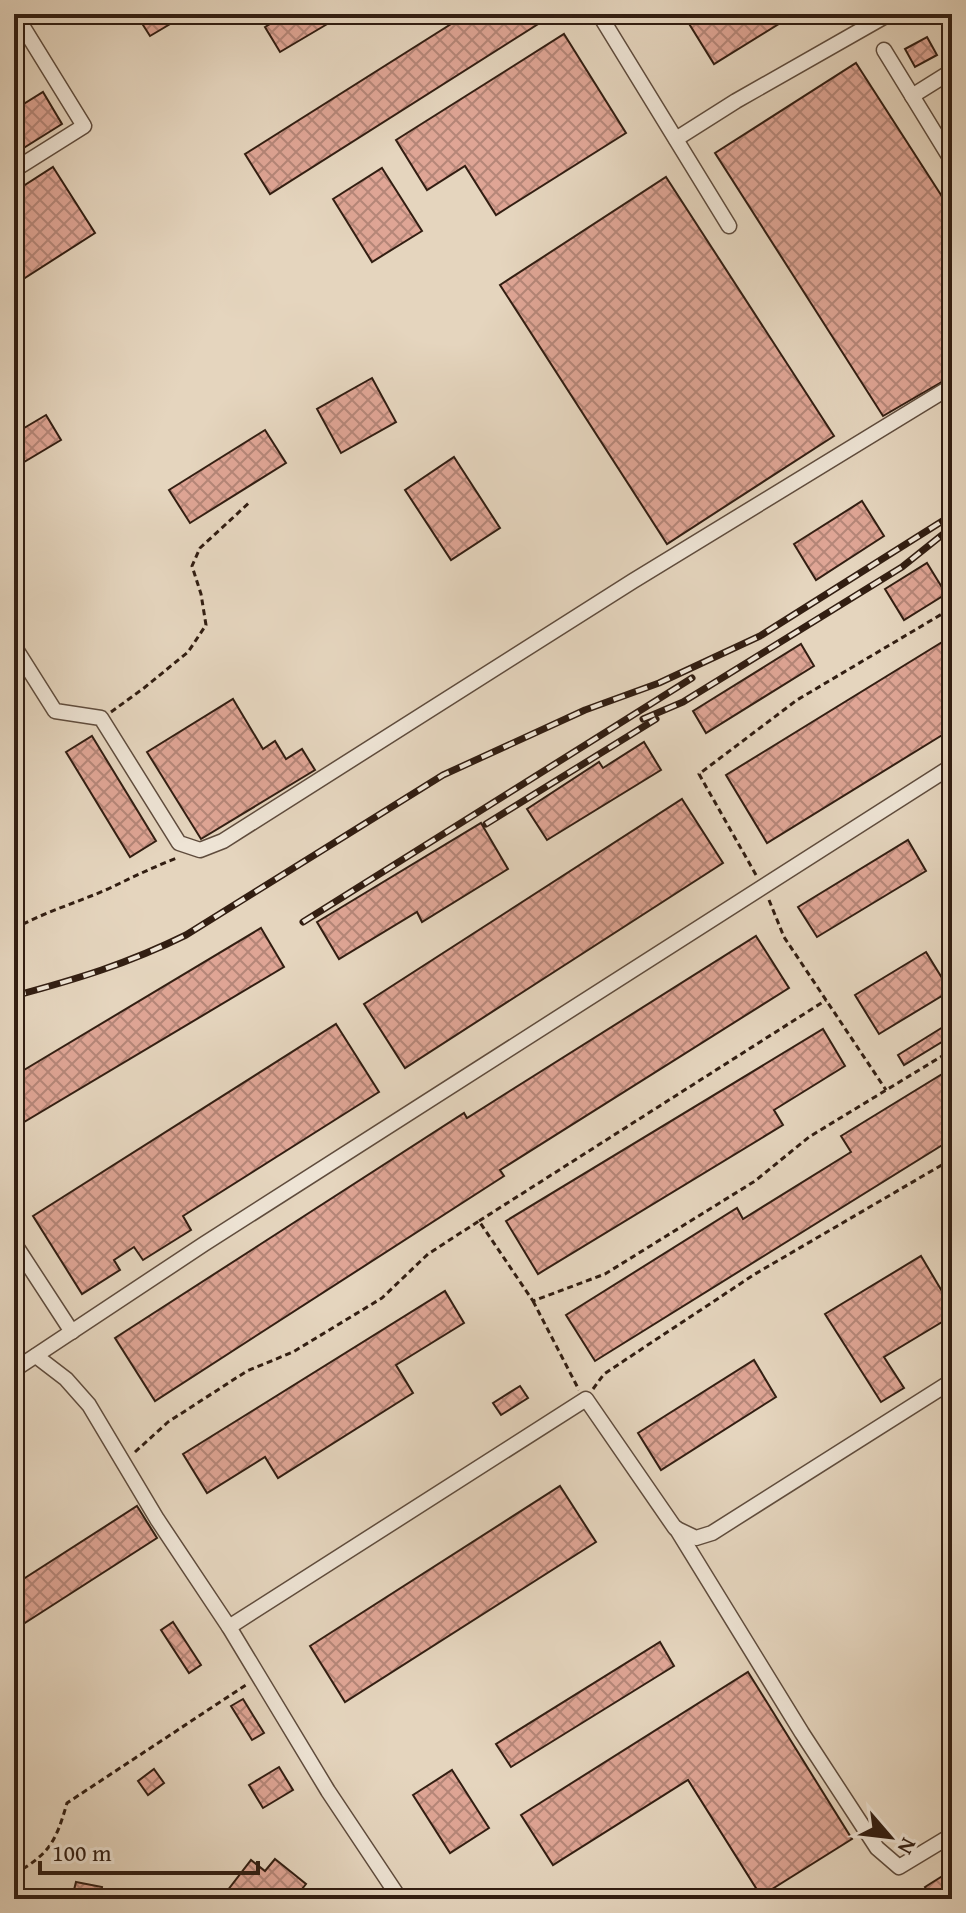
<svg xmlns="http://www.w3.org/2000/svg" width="966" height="1913" font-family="'Gentium Book Plus',serif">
  <defs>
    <pattern id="building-cross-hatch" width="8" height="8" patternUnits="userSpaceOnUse" patternTransform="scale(2)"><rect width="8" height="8" fill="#dfa595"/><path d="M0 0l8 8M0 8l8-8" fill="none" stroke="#b58678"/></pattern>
  </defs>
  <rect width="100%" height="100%" fill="#e5d5be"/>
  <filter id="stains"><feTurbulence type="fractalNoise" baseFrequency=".0025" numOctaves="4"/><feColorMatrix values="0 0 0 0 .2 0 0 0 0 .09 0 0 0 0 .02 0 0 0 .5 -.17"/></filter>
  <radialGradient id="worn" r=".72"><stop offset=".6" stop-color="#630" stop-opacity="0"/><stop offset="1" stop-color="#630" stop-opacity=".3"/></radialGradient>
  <g fill="url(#building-cross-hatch)" stroke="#321e12" stroke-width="2">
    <polygon points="136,14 187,14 150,36"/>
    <polygon points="287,14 324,14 329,23 280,52 265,27"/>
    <polygon points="467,14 554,14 270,194 245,154"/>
    <polygon points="683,14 795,14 714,64"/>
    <polygon points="564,34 626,133 496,215 465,166 427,190 396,140"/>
    <polygon points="927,37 937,55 915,67 905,49"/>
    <polygon points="856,63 952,212 952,376 883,416 715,153"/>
    <polygon points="43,92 62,124 14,154 14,110"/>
    <polygon points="53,167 95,233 14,285 14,192"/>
    <polygon points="382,168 422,231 372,262 333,199"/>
    <polygon points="666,177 834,436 667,544 500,285"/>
    <polygon points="372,378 396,422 341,453 317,409"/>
    <polygon points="46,415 61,440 14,468 14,434"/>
    <polygon points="265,430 286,463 190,523 169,490"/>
    <polygon points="454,457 500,528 451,560 405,490"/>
    <polygon points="862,501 884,536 816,580 794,544"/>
    <polygon points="927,563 946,594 904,620 885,589"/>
    <polygon points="952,636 952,729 767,843 726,775"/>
    <polygon points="801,644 814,666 706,733 693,711"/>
    <polygon points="233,699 263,749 275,741 286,759 302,749 315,770 201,839 147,752"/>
    <polygon points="92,736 156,841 130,857 66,752"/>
    <polygon points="644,742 661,770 547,840 527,809 599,762 603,768"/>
    <polygon points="682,799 723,863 405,1068 364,1004"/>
    <polygon points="481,823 508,869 422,922 417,912 339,959 317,922"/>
    <polygon points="908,840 926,871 817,937 798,907"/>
    <polygon points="261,928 284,967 14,1128 14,1076"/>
    <polygon points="756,936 789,988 500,1170 504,1176 155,1401 115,1338 464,1113 467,1118"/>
    <polygon points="926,952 950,991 879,1034 855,995"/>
    <polygon points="336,1024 379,1092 183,1216 191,1230 143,1260 134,1247 114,1260 120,1270 82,1294 33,1216"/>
    <polygon points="943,1027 950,1037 904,1065 898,1055"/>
    <polygon points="823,1029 845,1066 774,1110 783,1125 538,1274 506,1221"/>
    <polygon points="952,1068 952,1139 595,1361 566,1315 737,1208 743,1219 851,1152 841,1136"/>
    <polygon points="921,1256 952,1308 952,1316 884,1357 904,1388 881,1402 825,1314"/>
    <polygon points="445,1291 464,1323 396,1365 413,1393 278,1478 265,1457 207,1493 183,1454"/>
    <polygon points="754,1360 776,1397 661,1470 638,1433"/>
    <polygon points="520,1386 528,1398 501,1415 493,1403"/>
    <polygon points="560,1486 596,1542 345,1702 310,1646"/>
    <polygon points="137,1506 157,1538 14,1630 14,1585"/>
    <polygon points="173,1622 201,1665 189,1673 161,1630"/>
    <polygon points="660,1642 674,1666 511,1767 496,1744"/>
    <polygon points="748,1672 852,1839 761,1896 688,1780 553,1865 521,1815"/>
    <polygon points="243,1699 264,1733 252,1740 231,1706"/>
    <polygon points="279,1767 293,1790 263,1808 249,1785"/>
    <polygon points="154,1769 164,1783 148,1795 138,1781"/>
    <polygon points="452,1770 489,1828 450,1853 413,1795"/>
    <polygon points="275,1859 306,1884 294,1899 221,1899 251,1860 265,1871"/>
    <polygon points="952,1870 952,1899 932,1899 925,1887"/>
    <polygon points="76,1882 102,1887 100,1899 73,1894"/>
  </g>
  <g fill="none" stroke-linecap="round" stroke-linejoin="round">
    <g stroke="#5f4c3d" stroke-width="17">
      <g id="minor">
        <polyline points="599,14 729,226"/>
        <polyline points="884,50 952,161"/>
        <polyline points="912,96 952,71"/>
        <polyline points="676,139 736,101 889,14"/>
        <polyline points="14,170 84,126 15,14"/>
        <polyline points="14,646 55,711 101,718 179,843 200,850 223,841 633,581 952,386"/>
        <polyline points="14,1243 72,1332"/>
        <polyline points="36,1356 66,1379 89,1405 157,1519 229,1627 328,1791 400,1899"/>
        <polyline points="14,1370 204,1244 952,766"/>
        <polyline points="676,1528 802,1733 877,1848 899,1867 952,1835"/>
        <polyline points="229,1627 586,1399 675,1528 696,1538 712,1533 952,1381"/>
      </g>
    </g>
    <g stroke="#321e12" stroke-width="3" stroke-dasharray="6 4" stroke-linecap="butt">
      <polyline points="111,712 144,688 188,652 206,625 201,594 192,566 200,548 251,501"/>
      <polyline points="14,773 16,772"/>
      <polyline points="756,875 699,774 797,700 952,608"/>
      <polyline points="769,900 784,937 886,1090"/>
      <path d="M14,929c30,-17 62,-26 94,-40 23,-11 45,-22 69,-31"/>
      <polyline points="479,1221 826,1000"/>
      <polyline points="533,1301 579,1390"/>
      <polyline points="593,1389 604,1374 755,1274 952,1159"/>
      <polyline points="135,1452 168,1422 247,1371 293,1352 382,1298 428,1254 479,1221 533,1301 605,1274 755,1181 809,1137 952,1050"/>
      <path d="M14,1874c36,-20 42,-33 53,-71l179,-118"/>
    </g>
    <use href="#minor" stroke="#eee4d5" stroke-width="14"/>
    <g stroke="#321e12" stroke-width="7">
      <g id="rail">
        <polyline points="643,719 683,702 902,567 952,527"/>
        <polyline points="486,824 656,719"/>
        <polyline points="303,922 692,678"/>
        <path d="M14,996c63,-17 113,-32 172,-61l257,-160 142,-65 74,-27 101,-47 192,-121"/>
      </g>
    </g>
    <use href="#rail" stroke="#eee4d5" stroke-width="4" stroke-dasharray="12" stroke-linecap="butt"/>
  </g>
  <rect width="966" height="1913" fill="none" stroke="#e5d5be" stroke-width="48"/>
  <rect x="16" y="16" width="934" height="1881" fill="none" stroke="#321e12" stroke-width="4"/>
  <rect x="24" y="24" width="918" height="1865" fill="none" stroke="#321e12" stroke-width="2"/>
  <g transform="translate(890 1837) rotate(118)" stroke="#eee4d5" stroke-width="6" paint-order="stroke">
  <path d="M0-6L14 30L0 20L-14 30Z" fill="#321e12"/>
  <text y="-12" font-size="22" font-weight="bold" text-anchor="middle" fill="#321e12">N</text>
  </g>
  <path d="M40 1861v12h218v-12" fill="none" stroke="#321e12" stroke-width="4"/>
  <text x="52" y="1861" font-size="24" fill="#321e12" stroke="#eee4d5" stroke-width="6" paint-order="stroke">100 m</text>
  <rect width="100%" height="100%" filter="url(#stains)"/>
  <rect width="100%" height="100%" fill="url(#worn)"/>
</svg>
